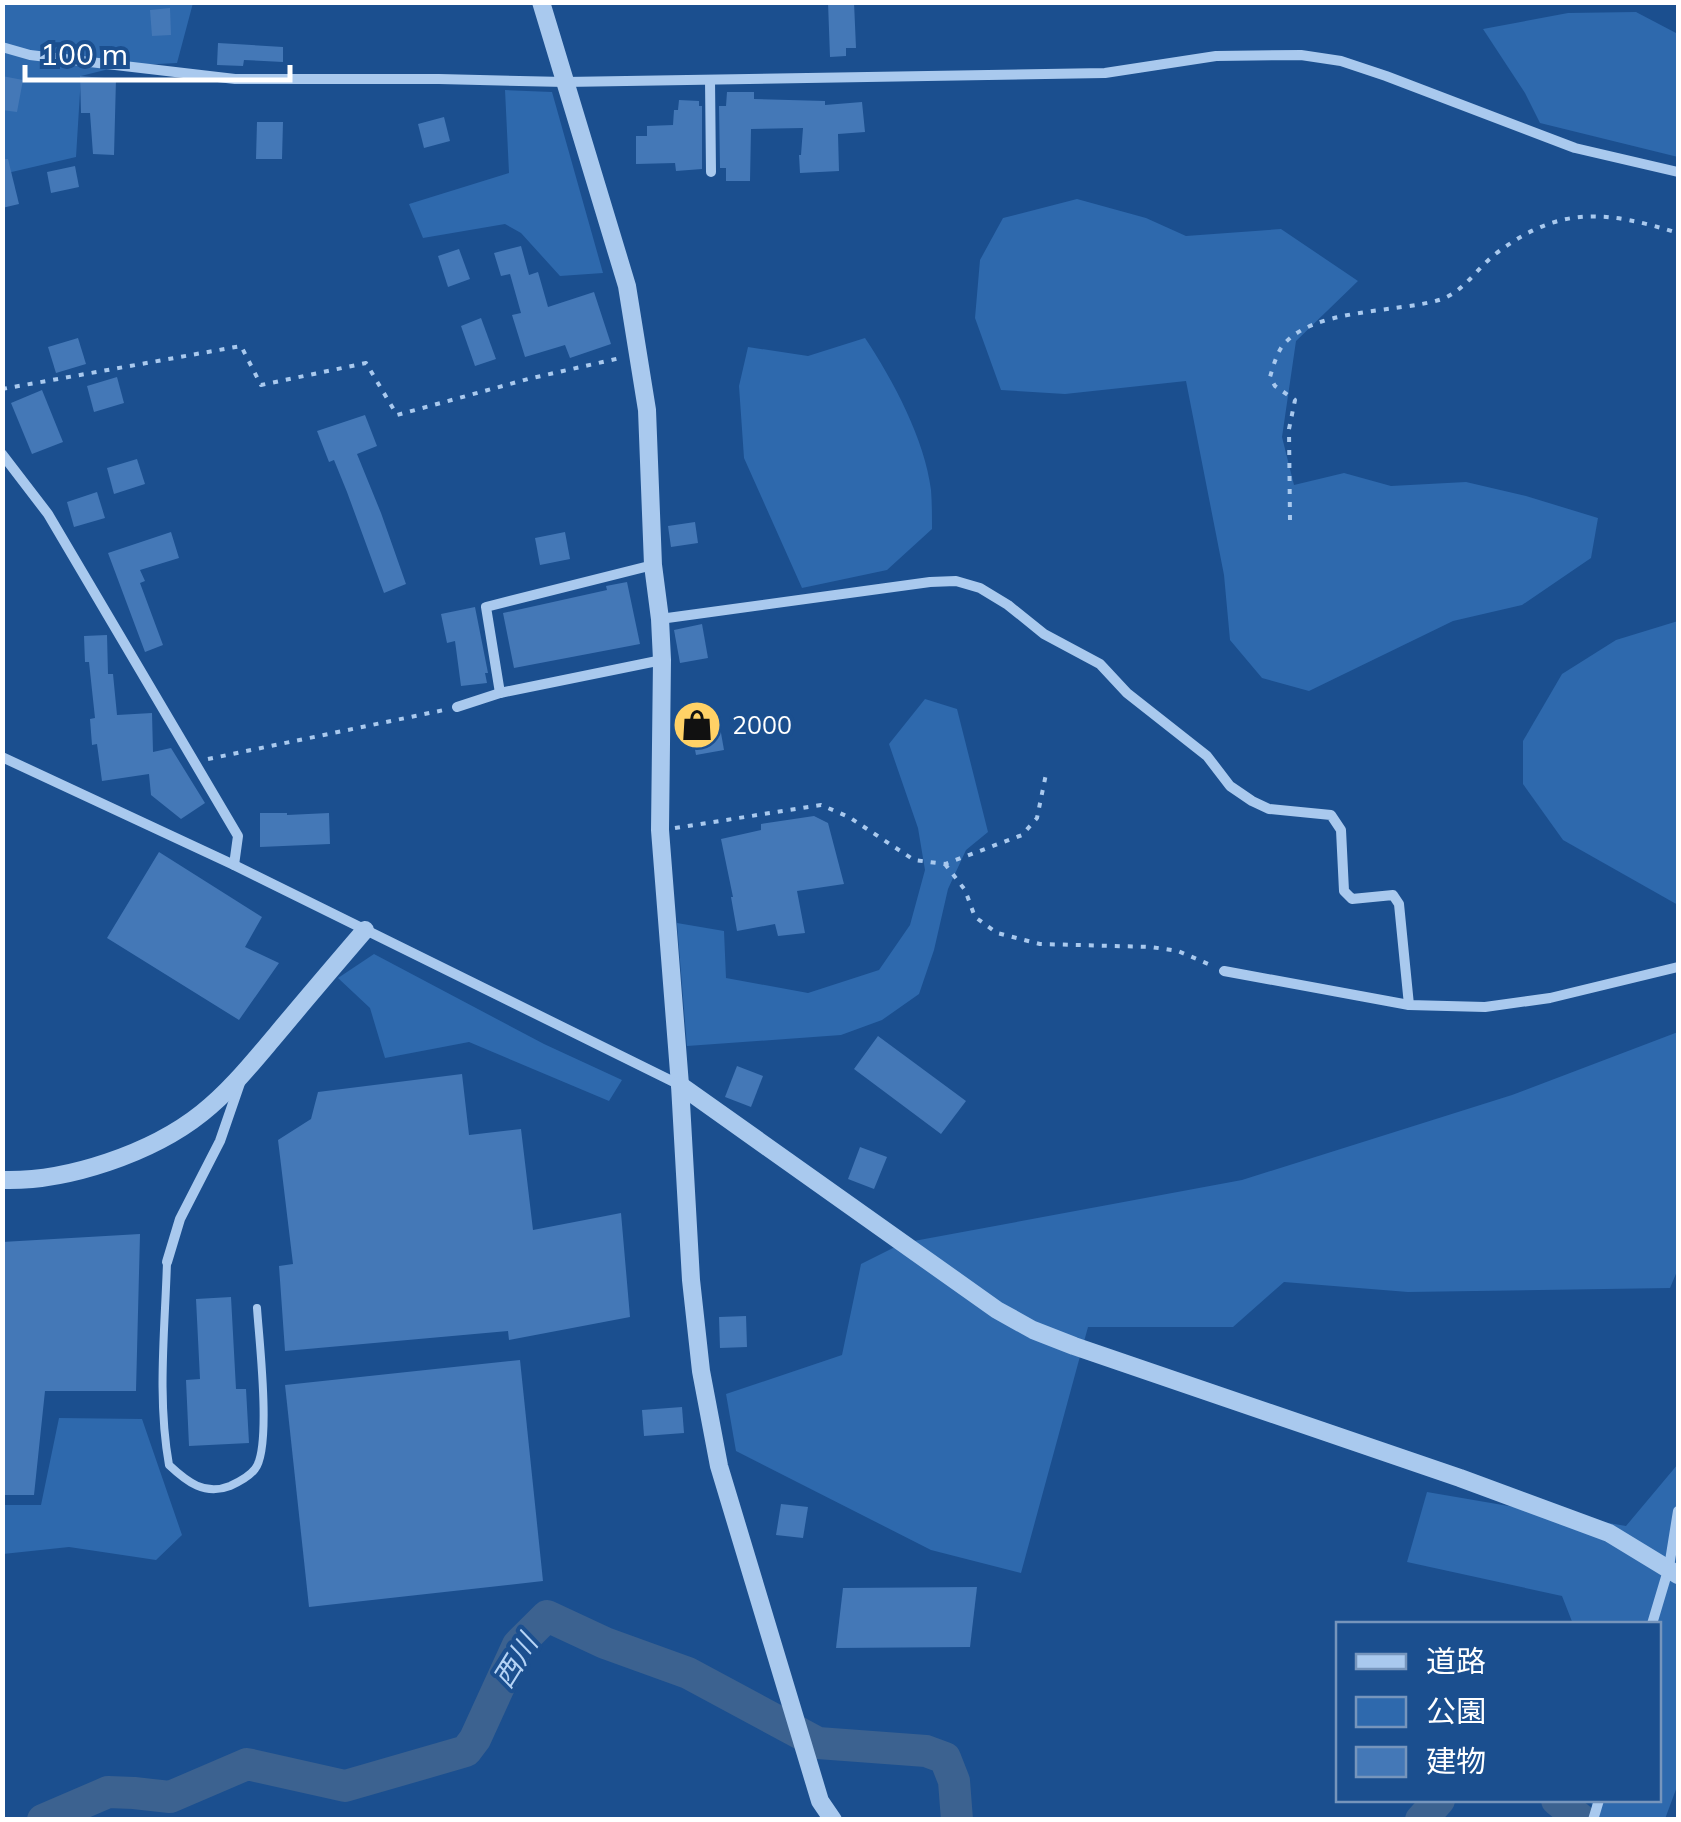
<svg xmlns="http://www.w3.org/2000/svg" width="1681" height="1822" font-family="Mulish,'Noto Sans JP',sans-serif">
  <rect width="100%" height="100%" fill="#1b4f8f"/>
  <g fill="#2e69ad">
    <polygon points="2,3 193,3 177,63 121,66 81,76 76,157 3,174"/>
    <polygon points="1636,12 1676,33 1678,38 1678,157 1540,123 1525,93 1483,29 1568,13"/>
    <polygon points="505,90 552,92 603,273 560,276 521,233 505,224 423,238 409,204 509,173"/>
    <polygon points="1077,199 1146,218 1186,236 1281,229 1358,281 1296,341 1282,437 1294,485 1344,473 1391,486 1466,482 1526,496 1598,518 1591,558 1522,605 1453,621 1309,691 1262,678 1230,640 1224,575 1186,381 1065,394 1001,390 975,318 980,260 1003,218"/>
    <path d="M865,338c28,42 60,102 66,152 1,13 1,26 1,39l-45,41 -85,18 -58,-130 -5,-72 9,-39 60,9z"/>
    <polygon points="1678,621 1678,905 1563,840 1523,784 1523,741 1562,674 1616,640"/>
    <polygon points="925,699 957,709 988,832 966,850 948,889 934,950 919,994 882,1020 841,1035 687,1046 677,923 724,931 726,978 808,993 879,970 910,925 925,870 918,828 889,744"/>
    <polygon points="374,954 544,1044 622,1080 609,1101 469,1042 385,1058 370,1008 338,978"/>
    <polygon points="1678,1032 1678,1269 1670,1288 1408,1292 1284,1282 1233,1327 1088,1327 1021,1573 931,1550 736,1451 726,1394 842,1355 861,1264 903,1243 1242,1180 1512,1095"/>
    <polygon points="59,1418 142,1419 182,1535 156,1560 69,1547 3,1554 3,1505 41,1505"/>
    <polygon points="1678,1464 1678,1784 1665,1819 1594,1819 1591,1800 1658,1800 1658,1624 1573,1624 1562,1596 1407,1562 1427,1492 1626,1526"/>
  </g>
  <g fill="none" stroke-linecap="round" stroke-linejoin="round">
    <g stroke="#3c6290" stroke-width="32">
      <polyline points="1557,1800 1580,1819"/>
      <polyline points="43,1820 108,1792 134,1793 170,1797 247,1764 345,1786 466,1751 475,1739 518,1645 547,1616 605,1643 688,1673 818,1743 926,1751 945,1758 954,1781 957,1820"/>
      <polyline points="1421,1820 1439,1800"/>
    </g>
  </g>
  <g fill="#4478b7">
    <polygon points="828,2 854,2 856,48 846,48 846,56 830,57"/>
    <polygon points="170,8 171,35 152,36 150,10"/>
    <polygon points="218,43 283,47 283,62 244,60 243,66 217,65"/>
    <polygon points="2,76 23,80 17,112 2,110"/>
    <polygon points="80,76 116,79 114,155 93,154 90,113 81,113"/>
    <polygon points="727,92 754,92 754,99 825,101 825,105 862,102 865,132 838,134 839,171 800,173 799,155 801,155 803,128 751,129 750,181 726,181 726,168 720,168 719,106 726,106"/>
    <polygon points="679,100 699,101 699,106 702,106 702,169 676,171 675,163 636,164 636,136 647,136 647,126 673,125 674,110 678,110"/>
    <polygon points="444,117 450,141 424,148 418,124"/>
    <polygon points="257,122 283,122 282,159 256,159"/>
    <polygon points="2,159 8,159 19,204 2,208"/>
    <polygon points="75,166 79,187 51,193 47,172"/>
    <polygon points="521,246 529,275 538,272 548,307 594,292 611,344 570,358 565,345 525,357 512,315 521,313 510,274 501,276 494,253"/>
    <polygon points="459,249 470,279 448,287 438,256"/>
    <polygon points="481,318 496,359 475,366 461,326"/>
    <polygon points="78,338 86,364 56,373 48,347"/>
    <polygon points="117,377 124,403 94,412 87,386"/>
    <polygon points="42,390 63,442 32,454 11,403"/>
    <polygon points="365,415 377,446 357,454 381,513 406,584 384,593 347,492 334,460 329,462 317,431"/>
    <polygon points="137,459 145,484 114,494 107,468"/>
    <polygon points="97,492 105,518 74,527 67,502"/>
    <polygon points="695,522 698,543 671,547 668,526"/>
    <polygon points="171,532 179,558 140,570 145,581 140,583 163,645 145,652 108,553"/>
    <polygon points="565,532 570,559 540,565 535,538"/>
    <polygon points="627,582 640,644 514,668 503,613 607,590 606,586"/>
    <polygon points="475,607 488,673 485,673 487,683 461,686 455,641 447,643 441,614"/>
    <polygon points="702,624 708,658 680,663 674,630"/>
    <polygon points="107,635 108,674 113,674 117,715 152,713 153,752 171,748 205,803 181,819 151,795 149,774 102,781 97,744 92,745 90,719 95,718 89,662 85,662 84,636"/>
    <polygon points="718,716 724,750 696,755 690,722"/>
    <polygon points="260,813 287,813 287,815 329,813 330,844 260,847"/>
    <polygon points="814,816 828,823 844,884 797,891 805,933 778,936 775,924 737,931 731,897 733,897 721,839 761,830 761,824"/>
    <polygon points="159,852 262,917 245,947 279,963 239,1020 107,938"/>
    <polygon points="878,1036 966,1101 941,1134 854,1069"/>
    <polygon points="737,1066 763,1076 751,1107 725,1097"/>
    <polygon points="462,1074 469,1135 521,1129 533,1230 621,1213 630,1317 509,1340 508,1331 285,1351 279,1266 293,1264 278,1140 311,1119 318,1092"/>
    <polygon points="860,1147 887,1157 874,1189 848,1179"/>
    <polygon points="140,1234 136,1391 45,1391 34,1495 2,1495 2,1242"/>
    <polygon points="231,1297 236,1389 246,1389 249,1443 189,1446 186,1380 200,1379 196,1299"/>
    <polygon points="746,1316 747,1347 720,1348 719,1317"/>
    <polygon points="520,1360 543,1581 309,1607 285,1385"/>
    <polygon points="682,1407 684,1433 644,1436 642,1410"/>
    <polygon points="781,1504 808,1507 803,1538 776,1535"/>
    <polygon points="977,1587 970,1647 836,1648 843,1588"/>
  </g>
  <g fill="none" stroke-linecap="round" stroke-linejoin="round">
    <g stroke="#a9c9ee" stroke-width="4" stroke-dasharray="5 8" stroke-linecap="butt">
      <polyline points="2,389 241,346 261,385 366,363 397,415 528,379 620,358"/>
      <path d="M1290,520l-1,-91 6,-29 -20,-14 -5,-9c3,-10 6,-21 11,-29 28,-40 114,-35 158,-48 26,-8 38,-33 59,-48 63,-47 109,-41 180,-19"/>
      <polyline points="208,759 444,710"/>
      <polyline points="675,828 821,805 849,817 914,860 945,864 1022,835 1037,818 1046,774"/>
      <polyline points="945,864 965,890 975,917 997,933 1040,944 1151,947 1178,951 1213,966"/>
    </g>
    <path stroke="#a9c9ee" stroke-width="8" d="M167,1262c-2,67 -10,136 2,203 18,17 36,31 61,21 9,-4 19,-9 25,-17 17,-21 4,-130 2,-161"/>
    <g stroke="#a9c9ee" stroke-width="10">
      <polyline points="2,47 30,55 235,79 439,79 565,82 1105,73 1216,56 1301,55 1341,61 1386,76 1575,148 1678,172"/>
      <polyline points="710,80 711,172"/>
      <polyline points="2,454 48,514 238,836 234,865"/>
      <polyline points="660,619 930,582 956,581 980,588 1008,605 1044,634 1100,664 1127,693 1207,756 1230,786 1252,801 1269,809 1331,815 1341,830 1344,891 1352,899 1393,895 1399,904 1409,1005"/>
      <polyline points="500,693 486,607 653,565"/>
      <polyline points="457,707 500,693 662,660"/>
      <polyline points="2,757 234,865 680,1085"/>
      <polyline points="1224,971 1409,1005 1485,1007 1550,998 1678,967"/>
      <polyline points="167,1262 180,1219 220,1141 240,1083"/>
      <polyline points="1652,1624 1669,1567 1678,1511"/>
      <polyline points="1593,1820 1599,1800"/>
    </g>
    <g stroke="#a9c9ee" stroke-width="18">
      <polyline points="541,2 627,286 647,410 653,565 660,619 662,660 660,830 680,1085 691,1280 701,1371 719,1466 820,1801 833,1820"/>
      <polyline points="680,1085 997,1310 1033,1330 1074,1346 1460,1478 1609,1533 1678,1575"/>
      <path d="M2,1180c65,2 150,-27 200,-67 28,-22 51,-51 74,-78 29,-35 59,-70 89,-105"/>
    </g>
  </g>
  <defs>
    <g id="shop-disc" transform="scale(2.5)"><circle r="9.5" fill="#ffd166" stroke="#1b4f8f"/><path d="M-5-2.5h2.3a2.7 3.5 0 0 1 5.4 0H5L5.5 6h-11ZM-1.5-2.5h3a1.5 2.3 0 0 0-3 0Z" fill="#111"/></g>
  </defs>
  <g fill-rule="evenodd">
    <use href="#shop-disc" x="697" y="725"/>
  </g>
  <g text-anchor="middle" stroke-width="8" stroke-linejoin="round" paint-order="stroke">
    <g font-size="25" fill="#fff" stroke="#1b4f8f" text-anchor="start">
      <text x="732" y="734">2000</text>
    </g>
    <g font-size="28" font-style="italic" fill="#b5d3f5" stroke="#1b4f8f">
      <text transform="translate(515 1661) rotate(-58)" y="10">西川</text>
    </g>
  </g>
  <rect width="1681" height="1822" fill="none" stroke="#ffffff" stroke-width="10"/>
  <rect x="1336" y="1622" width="325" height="180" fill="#1b4f8f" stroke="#7695bc" stroke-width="2.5"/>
  <rect x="1356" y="1654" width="50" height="15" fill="#a9c9ee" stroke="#7695bc" stroke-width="2.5"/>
  <text x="1426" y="1672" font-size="30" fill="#ffffff">道路</text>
  <rect x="1356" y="1697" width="50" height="30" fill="#2e69ad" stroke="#7695bc" stroke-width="2.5"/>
  <text x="1426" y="1722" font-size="30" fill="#ffffff">公園</text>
  <rect x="1356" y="1747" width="50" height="30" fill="#4478b7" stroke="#7695bc" stroke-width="2.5"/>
  <text x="1426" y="1772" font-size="30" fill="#ffffff">建物</text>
  <path d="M25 65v15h265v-15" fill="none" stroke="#ffffff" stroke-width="5"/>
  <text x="40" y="65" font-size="30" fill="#ffffff" stroke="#1b4f8f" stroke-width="8" paint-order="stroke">100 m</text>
</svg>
